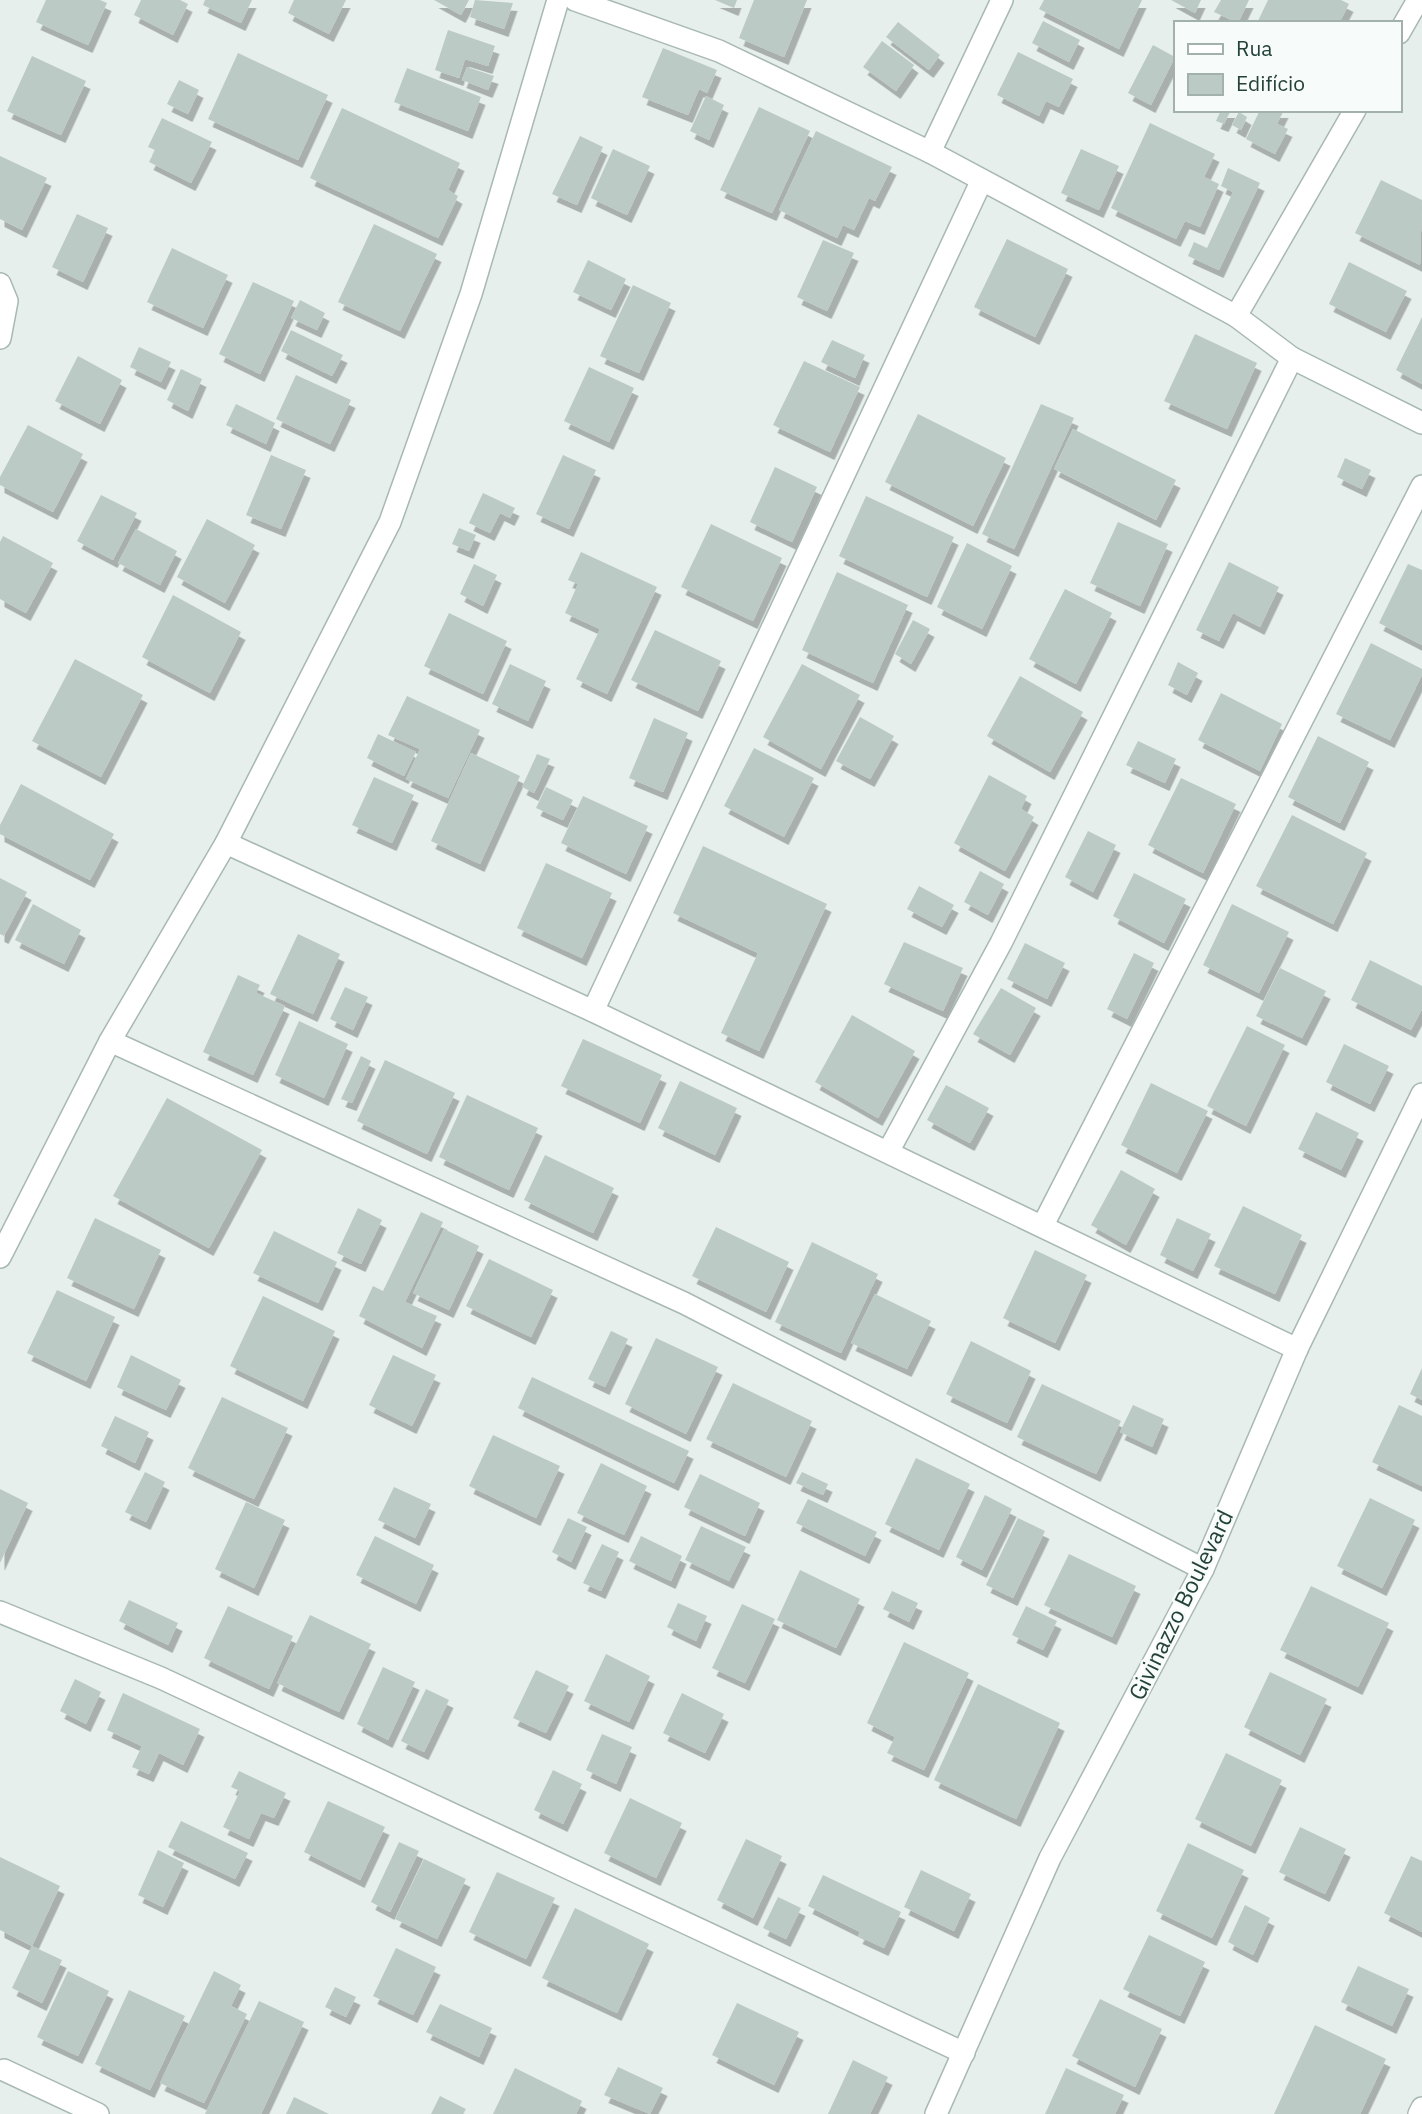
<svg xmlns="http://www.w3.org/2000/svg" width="1422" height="2114" font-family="'IBM Plex Sans',sans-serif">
  <defs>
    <filter id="shadow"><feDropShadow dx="4.5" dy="8" stdDeviation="0" flood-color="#0004"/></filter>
  </defs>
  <rect width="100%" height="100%" fill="#e6efeb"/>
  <g fill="#bbcac4" filter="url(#shadow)">
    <polygon points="46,0 100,0 107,3 88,45 36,22"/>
    <polygon points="141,0 180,0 188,4 173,35 134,15"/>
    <polygon points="205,0 252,0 241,23 203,5"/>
    <polygon points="294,0 346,0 329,34 288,13"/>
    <polygon points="434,0 469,0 461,15"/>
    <polygon points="475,0 513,3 504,29 470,17"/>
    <polygon points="715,0 737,0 734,8"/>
    <polygon points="754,0 807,0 784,57 739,38"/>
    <polygon points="1044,0 1142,0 1119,49 1039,9"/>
    <polygon points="1171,0 1201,0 1195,13"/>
    <polygon points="1221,0 1249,0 1238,23 1214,12"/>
    <polygon points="1268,0 1341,0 1349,4 1339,23 1257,23"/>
    <polygon points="1043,21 1080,40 1069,62 1032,43"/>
    <polygon points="898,22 940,55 929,70 886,37"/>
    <polygon points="448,30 495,46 488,66 465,59 459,78 435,70"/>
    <polygon points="882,41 914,65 896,91 863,67"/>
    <polygon points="1153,45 1175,57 1151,105 1128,93"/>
    <polygon points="663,48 717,70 707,93 699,89 688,115 642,97"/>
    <polygon points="1018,52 1073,79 1059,107 1046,101 1039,116 997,95"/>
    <polygon points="238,53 328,95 298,160 208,119"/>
    <polygon points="32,56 86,81 61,135 7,111"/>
    <polygon points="467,67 494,76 488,90 462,80"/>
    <polygon points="407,68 481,97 468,131 394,102"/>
    <polygon points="179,80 199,90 188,114 167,104"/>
    <polygon points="706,96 724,105 709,140 690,131"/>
    <polygon points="759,107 810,131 772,213 720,190"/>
    <polygon points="342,108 460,163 448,190 458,196 438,238 310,178"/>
    <polygon points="1221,110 1231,110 1224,124 1216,121"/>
    <polygon points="1260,110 1284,110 1277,124 1288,129 1275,154 1246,139"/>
    <polygon points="1239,112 1247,117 1241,130 1232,125"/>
    <polygon points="162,118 212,142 191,183 149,162 155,150 148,147"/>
    <polygon points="1150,123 1215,154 1204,177 1219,184 1200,227 1185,221 1176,239 1111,208"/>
    <polygon points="816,131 892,167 875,201 869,198 854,230 843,225 837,238 779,210"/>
    <polygon points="580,136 603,147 577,205 552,194"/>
    <polygon points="613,149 650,166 627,215 591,198"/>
    <polygon points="1081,149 1119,166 1099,210 1061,193"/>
    <polygon points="0,156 47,178 22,230 0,219"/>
    <polygon points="1228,168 1260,183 1219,270 1188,256 1194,242 1207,248 1233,192 1221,186"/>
    <polygon points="1381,180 1422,200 1420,265 1355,233"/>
    <polygon points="77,214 108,228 83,282 52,267"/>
    <polygon points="374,224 437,254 400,331 338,302"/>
    <polygon points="1007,239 1068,269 1035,337 974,307"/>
    <polygon points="823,240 854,253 827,311 797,297"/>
    <polygon points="172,248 228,275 203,328 147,302"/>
    <polygon points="588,260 626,279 611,310 573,292"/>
    <polygon points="1349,262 1407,291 1386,332 1329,304"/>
    <polygon points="253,282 294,301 260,374 219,354"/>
    <polygon points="633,285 671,303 639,373 600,356"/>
    <polygon points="300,300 325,313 317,330 291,318"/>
    <polygon points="1422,317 1422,384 1396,370"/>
    <polygon points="291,330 343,355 332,376 281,351"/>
    <polygon points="1195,334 1257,363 1227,429 1164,401"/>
    <polygon points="832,340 865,355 855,378 821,362"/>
    <polygon points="139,347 171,362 161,382 130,367"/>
    <polygon points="78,356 122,380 100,424 55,401"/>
    <polygon points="804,361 860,387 830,452 773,425"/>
    <polygon points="589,367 634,388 609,442 564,421"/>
    <polygon points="181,369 202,379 188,411 167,400"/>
    <polygon points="296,375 351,400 330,444 276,419"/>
    <polygon points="236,404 275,423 266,444 226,425"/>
    <polygon points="1041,404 1074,418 1014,549 982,534"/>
    <polygon points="918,414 1006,458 973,526 885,482"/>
    <polygon points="28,425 83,454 53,512 0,485 0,477"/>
    <polygon points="1073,429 1176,480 1156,520 1054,469"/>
    <polygon points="271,455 306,470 281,529 246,515"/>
    <polygon points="563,455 596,470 569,529 536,514"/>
    <polygon points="1345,458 1371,470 1362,489 1337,477"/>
    <polygon points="775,467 817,487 792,542 750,522"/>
    <polygon points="483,493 515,508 510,518 500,513 490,533 469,523"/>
    <polygon points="101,495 137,513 113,560 77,541"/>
    <polygon points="866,496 954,537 927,597 839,556"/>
    <polygon points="207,519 255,545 225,603 177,577"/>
    <polygon points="1118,522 1168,544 1140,606 1090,583"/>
    <polygon points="711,524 782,558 753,621 681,587"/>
    <polygon points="459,528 476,535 469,551 452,544"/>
    <polygon points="136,529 177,551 160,585 118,563"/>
    <polygon points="3,536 53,563 26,613 0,599 0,542"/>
    <polygon points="967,543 1012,566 982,629 937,607"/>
    <polygon points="581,552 657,587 607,694 576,679 600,629 565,613 578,584 568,580"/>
    <polygon points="1229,562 1279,587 1260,627 1233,613 1219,641 1196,630"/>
    <polygon points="474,564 497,575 483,606 460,594"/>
    <polygon points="1408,564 1422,570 1422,645 1379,623"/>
    <polygon points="837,572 908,605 873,683 802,650"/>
    <polygon points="1065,589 1112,613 1076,684 1029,659"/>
    <polygon points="173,595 241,632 210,693 142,657"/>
    <polygon points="449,613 507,641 483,694 424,666"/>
    <polygon points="913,620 930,629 911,664 895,654"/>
    <polygon points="655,630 721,661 698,711 631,680"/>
    <polygon points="1371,643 1422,669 1422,675 1390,740 1336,714"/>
    <polygon points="75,659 143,695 101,777 32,741"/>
    <polygon points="1178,662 1198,673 1187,695 1168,685"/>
    <polygon points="510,664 546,681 528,721 492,704"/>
    <polygon points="802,664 860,695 821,769 763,737"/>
    <polygon points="1020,676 1083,712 1050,772 987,736"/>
    <polygon points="1221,693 1282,724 1260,771 1198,740"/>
    <polygon points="407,696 480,730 448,798 406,779 420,749 388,735"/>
    <polygon points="860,717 894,736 870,779 836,761"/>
    <polygon points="654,718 688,733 663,792 629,778"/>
    <polygon points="378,734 416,752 404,776 367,758"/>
    <polygon points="1318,736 1369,762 1340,823 1288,797"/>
    <polygon points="1138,741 1176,759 1165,783 1126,765"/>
    <polygon points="754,748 814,778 784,837 724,806"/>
    <polygon points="471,753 520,776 480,864 431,841"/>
    <polygon points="537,754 550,759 534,793 522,787"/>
    <polygon points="989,775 1027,796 1021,809 1034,817 1005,871 954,843"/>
    <polygon points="374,777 414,795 392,843 352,825"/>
    <polygon points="1181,778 1236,804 1203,873 1148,845"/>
    <polygon points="21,784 114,834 90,880 0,834 0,825"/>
    <polygon points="546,787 573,800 563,820 536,808"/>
    <polygon points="583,796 648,826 626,874 561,843"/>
    <polygon points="1292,815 1367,853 1333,924 1256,886"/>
    <polygon points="1088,831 1116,845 1093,892 1065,877"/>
    <polygon points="703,846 827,904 759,1051 721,1033 758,953 673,913"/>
    <polygon points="546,863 612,893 582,958 517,928"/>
    <polygon points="980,871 1004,884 988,915 964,902"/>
    <polygon points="1134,873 1186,899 1164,943 1113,916"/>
    <polygon points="0,878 27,892 4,936 0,934"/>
    <polygon points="919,886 954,905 942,927 907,909"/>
    <polygon points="33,904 81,930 64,964 15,940"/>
    <polygon points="1232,904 1289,932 1259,993 1203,965"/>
    <polygon points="298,934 340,954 313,1014 270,994"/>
    <polygon points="904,942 963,968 943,1011 884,984"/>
    <polygon points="1025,943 1065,963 1047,999 1007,979"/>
    <polygon points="1134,953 1154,963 1127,1019 1107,1009"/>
    <polygon points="1370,960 1422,986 1422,1009 1411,1030 1351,1000"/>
    <polygon points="1280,968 1326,991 1302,1038 1256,1016"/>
    <polygon points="238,975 260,985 256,993 285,1006 253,1075 203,1052"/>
    <polygon points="345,987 368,997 353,1030 330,1019"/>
    <polygon points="1001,988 1036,1008 1010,1055 973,1034"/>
    <polygon points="852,1015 915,1051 878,1118 815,1082"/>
    <polygon points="299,1021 348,1044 324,1098 275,1075"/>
    <polygon points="1247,1026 1285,1045 1246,1126 1207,1106"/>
    <polygon points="583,1039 662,1075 640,1123 561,1086"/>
    <polygon points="1344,1044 1389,1066 1370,1104 1326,1082"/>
    <polygon points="361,1056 371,1061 352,1103 341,1099"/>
    <polygon points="385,1060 455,1093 427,1154 357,1121"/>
    <polygon points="680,1081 737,1108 715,1155 658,1128"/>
    <polygon points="1151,1083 1208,1111 1177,1173 1121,1145"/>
    <polygon points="946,1085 989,1108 970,1143 927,1120"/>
    <polygon points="467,1095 538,1128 509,1190 439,1157"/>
    <polygon points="167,1098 262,1150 209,1248 113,1196"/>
    <polygon points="1316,1112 1359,1133 1341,1170 1298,1149"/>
    <polygon points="545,1155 614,1188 593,1233 524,1200"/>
    <polygon points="1121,1170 1155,1189 1126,1245 1091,1225"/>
    <polygon points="1243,1206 1302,1235 1275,1294 1214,1266"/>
    <polygon points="358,1208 382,1220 361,1264 337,1253"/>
    <polygon points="421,1212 443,1222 405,1302 437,1316 422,1348 359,1316 373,1286 383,1291"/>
    <polygon points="95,1218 161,1250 134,1309 67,1278"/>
    <polygon points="1177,1218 1211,1234 1193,1271 1160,1255"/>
    <polygon points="716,1227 789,1262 766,1312 692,1276"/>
    <polygon points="444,1229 479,1246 449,1310 413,1293"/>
    <polygon points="274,1231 337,1262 318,1303 253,1273"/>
    <polygon points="812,1242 878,1274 841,1353 775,1322"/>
    <polygon points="1035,1250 1087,1275 1055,1343 1003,1318"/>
    <polygon points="489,1259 553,1290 531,1337 466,1306"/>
    <polygon points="57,1290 115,1317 86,1381 27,1353"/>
    <polygon points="875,1294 931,1321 907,1369 851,1343"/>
    <polygon points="263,1296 335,1331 303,1401 230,1366"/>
    <polygon points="611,1331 628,1339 605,1387 588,1379"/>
    <polygon points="656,1338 718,1367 686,1434 625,1404"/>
    <polygon points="971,1341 1031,1371 1007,1423 946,1394"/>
    <polygon points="131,1355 181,1380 166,1410 117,1387"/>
    <polygon points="393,1355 436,1375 412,1426 369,1405"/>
    <polygon points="1422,1368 1422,1400 1410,1394"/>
    <polygon points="532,1377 689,1451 674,1483 518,1408"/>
    <polygon points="733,1383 812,1421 786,1477 706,1439"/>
    <polygon points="1042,1384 1121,1421 1096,1474 1017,1437"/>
    <polygon points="222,1397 288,1428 254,1499 188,1468"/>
    <polygon points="1133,1405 1164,1419 1152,1447 1120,1432"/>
    <polygon points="1399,1405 1422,1416 1422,1486 1372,1462"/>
    <polygon points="115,1416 149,1432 135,1463 101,1446"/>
    <polygon points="493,1435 560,1466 536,1518 469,1486"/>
    <polygon points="916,1458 970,1484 939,1550 885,1524"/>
    <polygon points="601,1463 647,1486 624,1535 577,1513"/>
    <polygon points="145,1472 165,1482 146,1522 125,1512"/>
    <polygon points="802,1472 828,1484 823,1495 796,1483"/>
    <polygon points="700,1474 760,1503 745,1536 684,1507"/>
    <polygon points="394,1487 431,1504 415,1538 378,1520"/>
    <polygon points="0,1489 28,1503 0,1563"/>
    <polygon points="985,1495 1012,1509 982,1570 956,1557"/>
    <polygon points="1370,1498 1415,1520 1382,1588 1337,1566"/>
    <polygon points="808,1499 877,1532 865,1556 796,1523"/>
    <polygon points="246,1502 285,1520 254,1588 215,1569"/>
    <polygon points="568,1518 587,1527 571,1562 552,1552"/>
    <polygon points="1018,1518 1045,1531 1013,1598 986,1585"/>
    <polygon points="701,1526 746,1547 729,1581 685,1560"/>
    <polygon points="375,1536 434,1565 416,1604 356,1575"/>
    <polygon points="641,1536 682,1556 671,1581 629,1561"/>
    <polygon points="602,1544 619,1552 601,1591 583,1583"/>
    <polygon points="1069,1554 1136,1586 1112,1637 1044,1605"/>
    <polygon points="800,1570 860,1599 836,1648 777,1620"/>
    <polygon points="1311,1586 1389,1623 1358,1687 1280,1650"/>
    <polygon points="892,1591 918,1603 909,1622 883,1609"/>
    <polygon points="129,1600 178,1623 168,1645 119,1621"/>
    <polygon points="678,1603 707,1616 696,1641 667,1627"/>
    <polygon points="742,1604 775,1619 745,1683 712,1668"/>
    <polygon points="228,1606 293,1636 269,1689 204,1658"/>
    <polygon points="1026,1606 1057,1621 1043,1650 1012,1635"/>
    <polygon points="310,1615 371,1644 339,1712 277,1683"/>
    <polygon points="904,1642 969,1673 924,1770 887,1753 895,1737 867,1723"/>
    <polygon points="606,1654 650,1676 629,1722 584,1701"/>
    <polygon points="383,1667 415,1682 388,1740 357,1724"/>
    <polygon points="536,1670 569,1686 546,1733 513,1718"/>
    <polygon points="1270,1672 1327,1699 1300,1755 1244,1727"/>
    <polygon points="75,1679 101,1692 86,1724 60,1711"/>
    <polygon points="978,1684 1060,1723 1016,1819 934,1780"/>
    <polygon points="426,1689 449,1700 424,1752 401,1741"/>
    <polygon points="123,1693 200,1729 183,1765 159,1753 149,1774 132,1767 142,1746 107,1730"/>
    <polygon points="682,1693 724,1714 705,1753 663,1733"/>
    <polygon points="602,1734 632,1747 616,1784 586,1770"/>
    <polygon points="1226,1753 1282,1780 1251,1846 1195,1819"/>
    <polygon points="553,1770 582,1784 563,1824 534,1810"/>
    <polygon points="239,1771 286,1793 274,1818 261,1813 249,1839 223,1827 240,1791 231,1787"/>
    <polygon points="630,1798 682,1823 656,1878 604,1853"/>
    <polygon points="328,1801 385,1827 360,1880 304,1852"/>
    <polygon points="181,1821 248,1853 235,1879 168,1847"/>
    <polygon points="1300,1827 1346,1849 1325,1894 1279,1872"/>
    <polygon points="746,1839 782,1856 753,1918 717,1900"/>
    <polygon points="399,1842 419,1851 390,1912 371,1902"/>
    <polygon points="1188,1843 1244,1870 1212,1938 1156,1911"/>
    <polygon points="158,1850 184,1863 163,1907 138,1895"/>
    <polygon points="1411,1856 1422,1861 1422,1932 1384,1913"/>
    <polygon points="0,1857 60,1886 32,1946 0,1930"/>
    <polygon points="424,1859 466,1879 437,1939 395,1919"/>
    <polygon points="921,1870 971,1894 954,1931 904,1907"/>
    <polygon points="497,1872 555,1898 526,1959 469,1932"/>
    <polygon points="823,1875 901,1912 884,1948 858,1936 860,1932 808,1906"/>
    <polygon points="778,1897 801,1908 786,1939 763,1928"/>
    <polygon points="1245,1905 1270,1918 1253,1955 1228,1942"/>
    <polygon points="575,1908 649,1944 617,2013 542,1978"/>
    <polygon points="1149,1935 1205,1962 1180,2016 1123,1989"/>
    <polygon points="32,1946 62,1960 42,2003 12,1988"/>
    <polygon points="396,1948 436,1967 413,2015 373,1996"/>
    <polygon points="1358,1966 1409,1989 1392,2026 1341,2002"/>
    <polygon points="68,1971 109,1991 78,2056 37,2037"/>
    <polygon points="214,1971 241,1985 231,2006 247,2014 204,2103 160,2083"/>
    <polygon points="335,1987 356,1997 346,2017 325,2007"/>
    <polygon points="129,1990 185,2016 150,2090 95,2064"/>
    <polygon points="1100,1999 1162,2029 1135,2087 1072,2056"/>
    <polygon points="259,2001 304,2022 261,2114 205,2114"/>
    <polygon points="737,2003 799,2032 774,2085 712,2055"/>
    <polygon points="440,2004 492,2028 479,2057 426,2032"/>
    <polygon points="1315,2025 1386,2059 1360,2114 1274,2114"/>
    <polygon points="853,2060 888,2077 870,2114 828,2114"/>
    <polygon points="618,2067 663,2088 650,2114 604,2095"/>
    <polygon points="515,2068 582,2101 576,2114 493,2114"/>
    <polygon points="1066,2068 1124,2095 1115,2114 1045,2114"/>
    <polygon points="440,2096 466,2109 463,2114 431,2114"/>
    <polygon points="294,2097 329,2114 286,2114"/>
  </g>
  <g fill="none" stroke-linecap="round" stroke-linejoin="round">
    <g stroke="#a8b8b2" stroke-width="24">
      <g id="minor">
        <polyline points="575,0 719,51 930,152 1236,316 1355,110"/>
        <polyline points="1399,33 1418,0"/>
        <polyline points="930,152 1002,0"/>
        <polyline points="0,284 7,301 0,338"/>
        <polyline points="1292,358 1422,423"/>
        <polyline points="226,843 593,1011 1297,1349"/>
        <polyline points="593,1011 981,182"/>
        <polyline points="110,1041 684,1303 1203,1569"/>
        <polyline points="888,1152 1001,943 1292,358 1236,316"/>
        <polyline points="1043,1225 1422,486"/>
        <polyline points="0,1257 110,1041 226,843 390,522 471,294 558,0"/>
        <polyline points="0,1612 161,1678 964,2053"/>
        <polyline points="4,2070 98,2114"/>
        <polyline points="936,2114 1050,1858 1203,1569 1297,1349 1422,1094"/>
        <polyline points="1419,2114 1422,2108"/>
      </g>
    </g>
    <use href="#minor" stroke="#fff" stroke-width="21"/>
  </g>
  <g text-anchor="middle" stroke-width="5" stroke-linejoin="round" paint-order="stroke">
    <g font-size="23" fill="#24423a" stroke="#f7fbf9">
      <text transform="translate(1181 1605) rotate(-64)" y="8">Givinazzo Boulevard</text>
    </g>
  </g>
  <rect x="1174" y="21" width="228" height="91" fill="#f7fbf9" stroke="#a3b1ad" stroke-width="2"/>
  <rect x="1188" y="44" width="35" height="10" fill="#ffffff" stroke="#a3b1ad" stroke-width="2"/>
  <text x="1236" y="56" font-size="21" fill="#24423a">Rua</text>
  <rect x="1188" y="74" width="35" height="21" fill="#bbcac4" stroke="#a3b1ad" stroke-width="2"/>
  <text x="1236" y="91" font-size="21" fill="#24423a">Edifício</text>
</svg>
